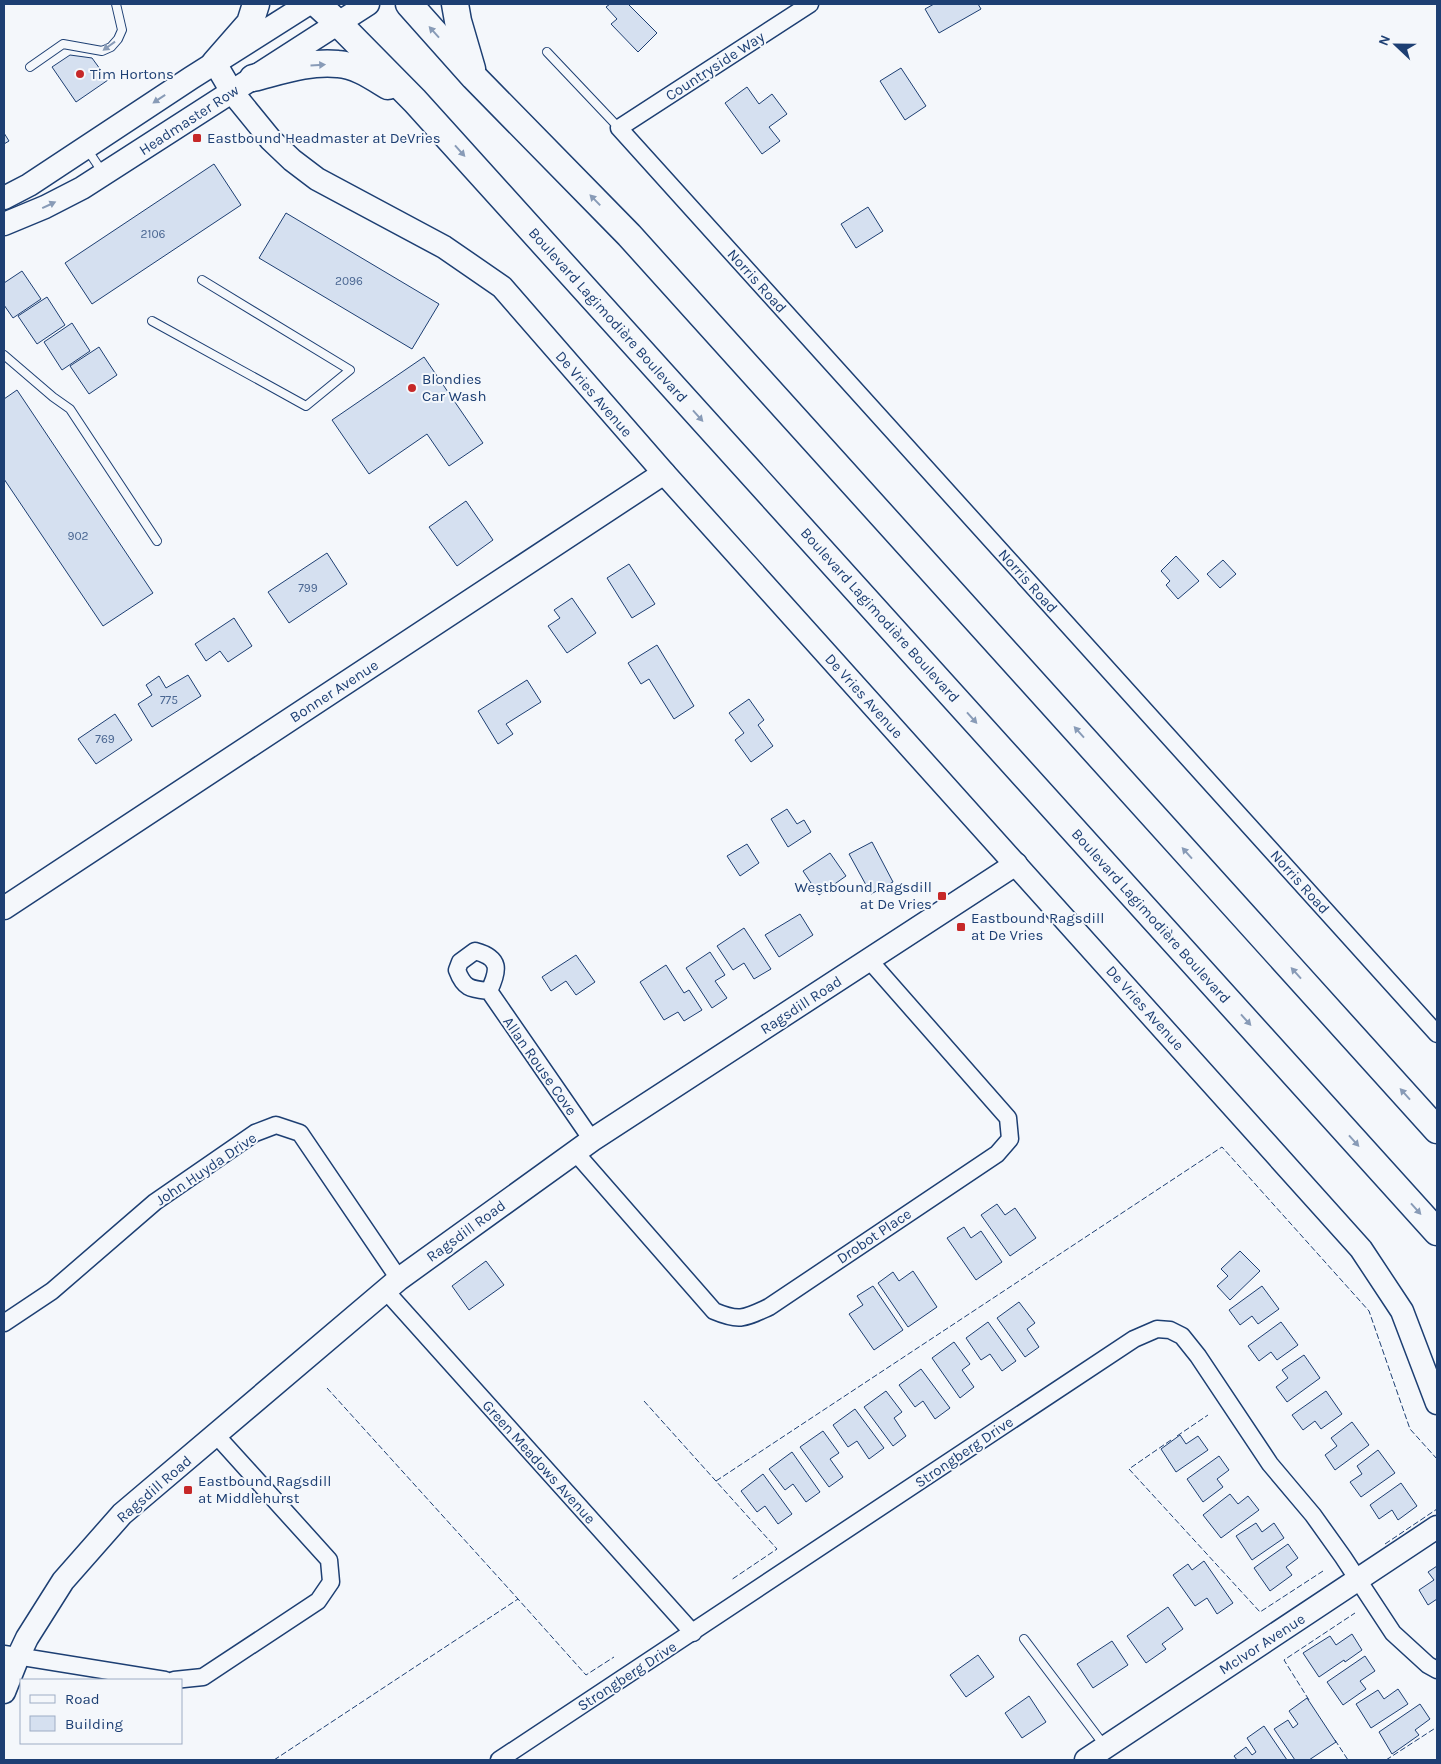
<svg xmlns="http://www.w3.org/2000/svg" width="1441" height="1764" font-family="Karla,sans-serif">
  <rect width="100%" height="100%" fill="#f4f7fb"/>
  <g fill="#d5e0f0" stroke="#1d3f73">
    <polygon points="610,4 628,4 657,33 638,52 611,24 617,19 606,7"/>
    <polygon points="934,4 978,4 981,9 939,33 925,9"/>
    <polygon points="70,55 92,58 108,80 76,102 52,67"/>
    <polygon points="901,68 926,106 905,120 880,81"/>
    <polygon points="747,87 759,104 772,94 787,114 769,127 780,141 762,154 725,103"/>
    <polygon points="4,133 9,141 4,144"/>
    <polygon points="214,164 241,205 92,304 65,263"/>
    <polygon points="868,207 883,231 856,248 841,224"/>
    <polygon points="286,213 439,304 412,349 259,258"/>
    <polygon points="22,271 41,299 13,318 4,305 4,283"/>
    <polygon points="47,297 65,325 37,344 18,316"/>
    <polygon points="72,323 90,351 62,370 44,342"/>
    <polygon points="99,347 117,375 89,394 70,366"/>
    <polygon points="424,357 483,443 449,466 427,434 369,474 332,420"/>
    <polygon points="17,390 153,593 103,626 4,479 4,399"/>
    <polygon points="466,501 493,540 457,566 429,527"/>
    <polygon points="327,553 347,584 289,623 268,592"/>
    <polygon points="1176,556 1199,581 1178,599 1166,585 1170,581 1161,571"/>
    <polygon points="1223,560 1236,574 1220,588 1207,574"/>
    <polygon points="629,564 655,604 632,618 607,578"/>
    <polygon points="572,598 596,633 567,653 548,626 560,618 554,610"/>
    <polygon points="234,618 252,646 228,662 220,651 206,661 195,644"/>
    <polygon points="657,645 694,706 674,719 649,679 641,684 628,663"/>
    <polygon points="188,675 201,696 152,727 138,704 152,695 146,685 159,676 166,688"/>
    <polygon points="527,680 541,702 506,724 513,734 498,744 478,711"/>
    <polygon points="749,699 764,720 758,725 773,746 751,762 735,740 744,733 729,713"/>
    <polygon points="115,714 132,740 96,764 78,739"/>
    <polygon points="787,809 797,824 804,820 811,832 788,847 771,819"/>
    <polygon points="872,842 893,882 871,894 849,854"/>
    <polygon points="747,844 759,863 740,876 727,856"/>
    <polygon points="830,853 846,876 819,895 803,871"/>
    <polygon points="800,914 813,935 779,957 765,935"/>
    <polygon points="744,928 771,969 754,979 744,963 733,970 717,946"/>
    <polygon points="710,952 725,975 715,981 727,998 712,1008 686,968"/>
    <polygon points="576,955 595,982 576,995 566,981 551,991 542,977"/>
    <polygon points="666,965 684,993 689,990 702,1010 684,1021 678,1012 664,1020 640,982"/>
    <polygon points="997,1204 1005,1215 1015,1208 1036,1238 1010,1256 981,1215"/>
    <polygon points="964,1227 971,1238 981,1231 1002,1262 976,1280 947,1238"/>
    <polygon points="1240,1251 1260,1271 1230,1300 1217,1286 1228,1276 1221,1269"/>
    <polygon points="486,1261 504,1285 469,1310 452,1286"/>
    <polygon points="913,1271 937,1307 908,1327 878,1283 893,1272 899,1281"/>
    <polygon points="873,1286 903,1330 874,1350 849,1314 863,1305 857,1296"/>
    <polygon points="1262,1286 1279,1309 1258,1324 1252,1316 1240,1325 1229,1310"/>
    <polygon points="1019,1302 1035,1323 1027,1329 1039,1347 1025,1357 997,1318"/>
    <polygon points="988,1322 1016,1361 1002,1371 990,1354 981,1360 966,1338"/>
    <polygon points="1281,1322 1298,1345 1277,1360 1271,1352 1259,1361 1248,1346"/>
    <polygon points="954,1342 970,1364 962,1370 974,1387 960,1398 932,1358"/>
    <polygon points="1304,1355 1320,1378 1287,1402 1276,1387 1288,1378 1282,1370"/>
    <polygon points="921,1369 950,1408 935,1419 923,1401 915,1407 899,1385"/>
    <polygon points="886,1391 902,1412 894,1418 906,1436 893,1446 864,1407"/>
    <polygon points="1326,1391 1342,1414 1321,1429 1315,1421 1303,1430 1292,1415"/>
    <polygon points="855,1409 884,1448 869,1459 857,1441 848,1447 833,1425"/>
    <polygon points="1352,1422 1369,1445 1335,1470 1325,1455 1337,1446 1331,1438"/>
    <polygon points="823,1431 839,1453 830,1459 843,1477 829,1487 800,1447"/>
    <polygon points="1180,1435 1186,1444 1198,1436 1208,1450 1176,1472 1161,1449"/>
    <polygon points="1378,1450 1395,1473 1361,1497 1350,1482 1362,1474 1357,1466"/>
    <polygon points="792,1452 820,1492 806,1502 793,1484 785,1490 769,1469"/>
    <polygon points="1219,1456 1229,1470 1217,1479 1223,1487 1203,1502 1187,1479"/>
    <polygon points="763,1474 792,1514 778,1524 765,1506 757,1512 741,1491"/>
    <polygon points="1401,1483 1417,1506 1398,1520 1392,1510 1379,1519 1370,1505"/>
    <polygon points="1230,1494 1238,1504 1248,1496 1259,1510 1221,1538 1203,1515"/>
    <polygon points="1256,1523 1262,1532 1274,1523 1284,1538 1252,1560 1236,1536"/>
    <polygon points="1288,1544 1298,1558 1286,1567 1292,1575 1270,1591 1254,1568"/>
    <polygon points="1204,1561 1233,1603 1217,1614 1207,1598 1195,1606 1173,1575 1188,1564 1192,1570"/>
    <polygon points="1437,1566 1437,1599 1428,1605 1419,1590 1434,1580 1428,1572"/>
    <polygon points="1168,1607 1183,1629 1162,1644 1166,1649 1146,1663 1127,1636"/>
    <polygon points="1352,1634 1362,1650 1345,1662 1344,1660 1319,1677 1303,1653 1330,1636 1336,1645"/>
    <polygon points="1112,1641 1128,1665 1093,1688 1077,1664"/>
    <polygon points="978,1655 994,1677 966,1697 950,1675"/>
    <polygon points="1365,1656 1375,1671 1360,1681 1366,1689 1343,1705 1327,1682"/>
    <polygon points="1398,1689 1408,1704 1371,1728 1356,1704 1378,1690 1384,1699"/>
    <polygon points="1029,1696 1046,1722 1022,1738 1005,1713"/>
    <polygon points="1307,1698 1336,1742 1309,1760 1295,1760 1274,1729 1288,1720 1293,1728 1298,1724 1289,1711"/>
    <polygon points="1420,1704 1430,1719 1415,1730 1419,1735 1392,1754 1379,1732"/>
    <polygon points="1264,1726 1287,1760 1237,1760 1234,1756 1246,1747 1252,1755 1256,1752 1247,1738"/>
  </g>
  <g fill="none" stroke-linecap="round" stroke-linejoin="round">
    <g stroke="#1d3f73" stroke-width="10">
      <g id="lane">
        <polyline points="547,52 619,128"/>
        <polyline points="30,67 63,44 102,51 111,47 118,39 122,30 116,4"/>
        <polyline points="87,149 103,173"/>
        <polyline points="152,321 306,406 350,370 202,280"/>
        <polyline points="4,355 53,397 70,409 157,541"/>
        <polyline points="1024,1639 1104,1745"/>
      </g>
    </g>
    <g stroke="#1d3f73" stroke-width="19">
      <g id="street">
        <polyline points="810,4 619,128 1437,1034"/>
        <path d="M489,991c10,-21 12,-33 -14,-40l-15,11 -3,8c7,19 14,19 32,21l103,149"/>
        <path d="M575,1152l139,159c26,11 31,7 55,-4l228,-153 13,-15 -2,-21 -138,-157"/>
        <polyline points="385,1290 693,1633"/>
        <polyline points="4,1323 52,1291 155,1202 255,1133 276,1125 300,1133 399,1279"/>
        <polyline points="4,1654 165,1680"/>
        <polyline points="174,1680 203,1677 318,1601 331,1582 329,1560 216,1435"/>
        <polyline points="499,1760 1134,1339 1157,1329 1170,1330 1182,1336 1198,1356 1270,1464 1313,1515 1343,1557 1393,1633 1428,1665 1437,1670"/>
      </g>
    </g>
    <g stroke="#1d3f73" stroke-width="25">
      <g id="secondary">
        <polyline points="215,63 232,92 271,140 292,160 317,179 444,247 502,287 664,473 1361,1249 1402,1311 1437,1403"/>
        <polyline points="4,198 29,185 191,78 308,4"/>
        <polyline points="4,224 45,207 82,188 368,4"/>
        <polyline points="4,908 664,473"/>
        <polyline points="4,1692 18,1657 27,1638 63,1581 122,1514 399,1279 592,1140 1016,864"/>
        <polyline points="1086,1760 1437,1527"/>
      </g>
    </g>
    <g stroke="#1d3f73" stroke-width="29">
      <g id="primary">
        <polyline points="317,4 339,24 415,101 1437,1232"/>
        <polyline points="409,4 474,77 629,235 1437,1130"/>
        <polyline points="455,4 458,21 472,69"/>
        <polyline points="215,63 250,23 256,4"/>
        <path d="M253,78c28,-7 56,-17 85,-14 18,1 35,13 50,22"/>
      </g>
    </g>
    <use href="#lane" stroke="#f4f7fb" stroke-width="8"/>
    <use href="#street" stroke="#f4f7fb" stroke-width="16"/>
    <use href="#secondary" stroke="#f4f7fb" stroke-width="22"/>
    <use href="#primary" stroke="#f4f7fb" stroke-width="26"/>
    <g stroke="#1d3f73" stroke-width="1" stroke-dasharray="6 2.5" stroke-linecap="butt">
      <polyline points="327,1388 518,1599"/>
      <polyline points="644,1401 777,1549 731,1580"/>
      <polyline points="1177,1436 1208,1415"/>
      <polyline points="1171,1440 1129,1469 1260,1612 1323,1571"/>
      <polyline points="716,1481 1222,1147 1369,1311 1410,1429 1437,1459"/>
      <polyline points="1385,1544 1437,1509"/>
      <polyline points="1309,1700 1284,1660 1355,1613"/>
      <polyline points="1335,1740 1348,1760"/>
      <polyline points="274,1760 518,1599 586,1675 614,1657"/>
      <polyline points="1386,1760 1437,1727"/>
    </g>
  </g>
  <defs><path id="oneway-solid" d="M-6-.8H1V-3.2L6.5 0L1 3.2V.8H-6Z" transform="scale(1.25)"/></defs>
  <g fill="#889bb7">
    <use href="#oneway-solid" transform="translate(434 32) rotate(-132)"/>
    <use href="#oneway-solid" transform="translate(109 46) rotate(144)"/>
    <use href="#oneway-solid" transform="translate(318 65) rotate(-3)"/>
    <use href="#oneway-solid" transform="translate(159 99) rotate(146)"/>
    <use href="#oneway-solid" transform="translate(460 151) rotate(48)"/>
    <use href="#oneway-solid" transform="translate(595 200) rotate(-134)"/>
    <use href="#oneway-solid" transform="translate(49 205) rotate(-25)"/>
    <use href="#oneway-solid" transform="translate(698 416) rotate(48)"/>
    <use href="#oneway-solid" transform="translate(972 718) rotate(48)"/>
    <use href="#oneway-solid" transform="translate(1079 732) rotate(-132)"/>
    <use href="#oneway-solid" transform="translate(1187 853) rotate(-132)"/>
    <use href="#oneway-solid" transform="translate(1296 973) rotate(-132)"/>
    <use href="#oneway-solid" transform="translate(1246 1020) rotate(48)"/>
    <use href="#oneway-solid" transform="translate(1405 1094) rotate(-132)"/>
    <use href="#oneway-solid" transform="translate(1354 1141) rotate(48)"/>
    <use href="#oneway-solid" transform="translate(1416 1209) rotate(48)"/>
  </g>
  <g fill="#c62828" stroke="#f4f7fb" stroke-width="2">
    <circle cx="80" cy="74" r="5"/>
    <rect x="192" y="133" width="10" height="10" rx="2.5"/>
    <circle cx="412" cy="388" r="5"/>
    <rect x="937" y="891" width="10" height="10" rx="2.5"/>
    <rect x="956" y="922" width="10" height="10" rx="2.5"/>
    <rect x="183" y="1485" width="10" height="10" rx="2.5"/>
  </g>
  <g text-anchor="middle" stroke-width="4" stroke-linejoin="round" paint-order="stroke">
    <g font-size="12" fill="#4b6792">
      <text x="153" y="238">2106</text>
      <text x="349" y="285">2096</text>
      <text x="78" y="540">902</text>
      <text x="308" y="592">799</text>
      <text x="169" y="704">775</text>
      <text x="105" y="743">769</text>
    </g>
    <g font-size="15" fill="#1d3f73" stroke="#f4f7fb">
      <text transform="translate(715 66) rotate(-33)" y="5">Countryside Way</text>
      <text transform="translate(189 120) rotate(-33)" y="5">Headmaster Row</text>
      <text transform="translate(757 281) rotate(48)" y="5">Norris Road</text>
      <text transform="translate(608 315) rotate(48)" y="5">Boulevard Lagimodière Boulevard</text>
      <text transform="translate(594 394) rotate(49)" y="5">De Vries Avenue</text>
      <text transform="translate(1028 581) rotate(48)" y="5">Norris Road</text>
      <text transform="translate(880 615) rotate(48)" y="5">Boulevard Lagimodière Boulevard</text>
      <text transform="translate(334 691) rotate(-33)" y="5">Bonner Avenue</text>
      <text transform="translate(864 696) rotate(48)" y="5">De Vries Avenue</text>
      <text transform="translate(1300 882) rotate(48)" y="5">Norris Road</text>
      <text transform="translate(1151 916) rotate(48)" y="5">Boulevard Lagimodière Boulevard</text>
      <text transform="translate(801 1005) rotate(-33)" y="5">Ragsdill Road</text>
      <text transform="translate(1145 1008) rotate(48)" y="5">De Vries Avenue</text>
      <text transform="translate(540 1066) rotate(55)" y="5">Allan Rouse Cove</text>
      <text transform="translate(206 1169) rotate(-34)" y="5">John Huyda Drive</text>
      <text transform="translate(466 1231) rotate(-36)" y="5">Ragsdill Road</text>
      <text transform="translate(874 1236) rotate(-34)" y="5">Drobot Place</text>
      <text transform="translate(964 1452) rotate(-34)" y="5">Strongberg Drive</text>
      <text transform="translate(539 1462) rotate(48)" y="5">Green Meadows Avenue</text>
      <text transform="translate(154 1489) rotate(-41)" y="5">Ragsdill Road</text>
      <text transform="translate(1262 1644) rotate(-33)" y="5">McIvor Avenue</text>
      <text transform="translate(627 1676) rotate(-33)" y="5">Strongberg Drive</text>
    </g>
    <g font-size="15" fill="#1d3f73" stroke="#f4f7fb" text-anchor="start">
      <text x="90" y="79">Tim Hortons</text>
      <text x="207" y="143">Eastbound Headmaster at DeVries</text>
      <text x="422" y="384">Blondies<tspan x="422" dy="17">Car Wash</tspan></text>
      <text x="932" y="892" text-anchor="end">Westbound Ragsdill<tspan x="932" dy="17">at De Vries</tspan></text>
      <text x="971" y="923">Eastbound Ragsdill<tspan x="971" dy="17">at De Vries</tspan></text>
      <text x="198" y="1486">Eastbound Ragsdill<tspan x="198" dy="17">at Middlehurst</tspan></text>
    </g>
  </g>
  <rect width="1441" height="1764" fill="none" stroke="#1d3f73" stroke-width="10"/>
  <rect x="20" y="1679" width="162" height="65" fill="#f4f7fb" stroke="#9eadc5"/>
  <rect x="30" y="1695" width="25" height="8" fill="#f4f7fb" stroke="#9eadc5"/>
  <text x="65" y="1704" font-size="15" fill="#1d3f73">Road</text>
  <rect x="30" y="1716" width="25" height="15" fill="#d5e0f0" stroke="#9eadc5"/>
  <text x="65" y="1729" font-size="15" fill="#1d3f73">Building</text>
  <g transform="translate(1396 45) rotate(292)" stroke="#f4f7fb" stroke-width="4" paint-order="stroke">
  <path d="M0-4L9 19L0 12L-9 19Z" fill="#1d3f73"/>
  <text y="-8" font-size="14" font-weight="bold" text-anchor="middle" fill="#1d3f73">N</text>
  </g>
</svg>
